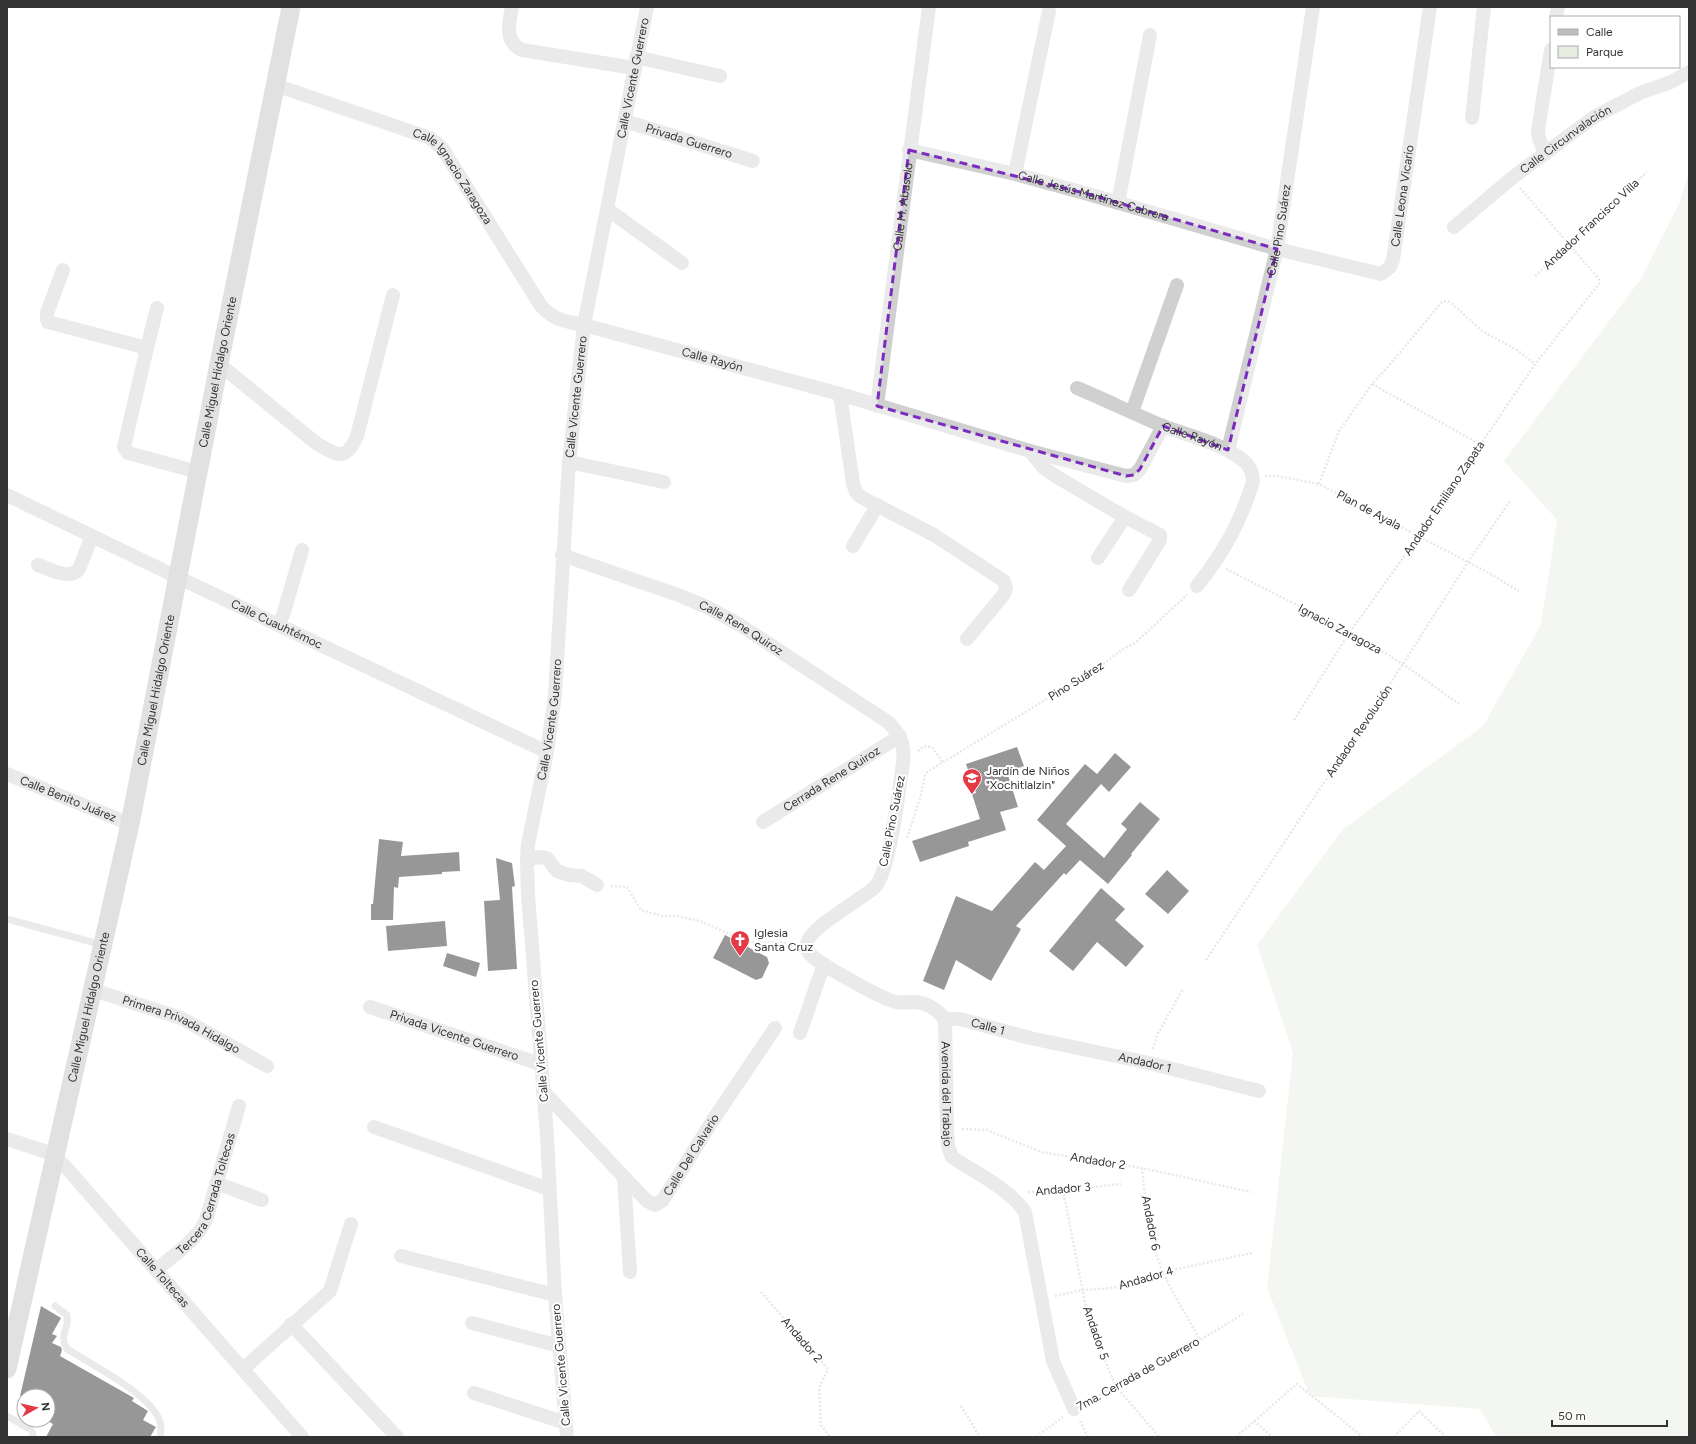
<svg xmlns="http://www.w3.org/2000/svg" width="1696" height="1444" font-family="Figtree,sans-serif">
  <rect width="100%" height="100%" fill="#fff"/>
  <polygon fill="#e6ecdf" points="1689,172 1689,1437 1496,1437 1480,1409 1310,1396 1267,1288 1293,1053 1257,945 1343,829 1483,726 1541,625 1557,520 1504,461 1640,280 1680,202"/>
  <g fill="#1a1a1a">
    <polygon points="1017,747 1024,766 1007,772 1018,807 1000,812 1006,830 968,842 969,846 920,862 912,841 980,819 972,794 976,793 966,764"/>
    <polygon points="1115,753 1131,767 1109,792 1101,784 1066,824 1104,858 1127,829 1121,824 1140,802 1160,819 1131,854 1132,855 1108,884 1080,860 1066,875 1064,873 1016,926 1021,929 991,981 956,960 944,990 923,981 956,896 992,911 1035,862 1044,870 1066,846 1037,820 1085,764 1097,774"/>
    <polygon points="379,839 403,842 401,856 459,852 460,871 442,872 442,874 399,877 398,888 394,887 393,920 371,920 371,904 373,904"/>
    <polygon points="496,858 512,863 515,886 512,887 517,969 488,971 484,901 500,900"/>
    <polygon points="1167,870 1189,891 1168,914 1145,894"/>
    <polygon points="1101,888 1125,909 1115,920 1144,946 1126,967 1097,942 1073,971 1049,951"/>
    <polygon points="445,921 447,946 388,951 386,926"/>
    <polygon points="725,935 767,957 769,963 762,978 756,980 713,958"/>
    <polygon points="447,953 480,963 476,977 443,966"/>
    <polygon points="41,1306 61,1318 52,1334 57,1336 52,1343 61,1347 62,1350 60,1356 134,1398 132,1401 148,1411 143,1420 156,1427 150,1437 46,1437 53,1424 48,1421 48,1396 20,1396"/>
  </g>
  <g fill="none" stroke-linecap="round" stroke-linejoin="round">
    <g stroke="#cdcdcd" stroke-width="2.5" stroke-dasharray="2 2" stroke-linecap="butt">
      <polyline points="1535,276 1647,172"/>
      <polyline points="1372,384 1481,445"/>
      <polyline points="1265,476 1277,476 1319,484 1487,572 1519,591"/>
      <polyline points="1319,484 1339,431 1372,384 1387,368 1442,302 1446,301 1450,302 1482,331 1517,350 1535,364"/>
      <polyline points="1226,569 1350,632 1403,664 1459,704"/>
      <polyline points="1294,720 1350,632 1418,537 1535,364 1599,284 1599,279 1520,188"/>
      <polyline points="918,751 924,746 932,747 943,763"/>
      <polyline points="907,838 921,795 925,775 927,772 1101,666 1123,649 1135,643 1187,595"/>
      <polyline points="611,886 627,887 641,910 663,916 677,916 700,921 748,942 793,943"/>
      <polyline points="1206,960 1403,664 1468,562 1510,501"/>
      <polyline points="1153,1049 1157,1035 1183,989"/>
      <polyline points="962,1129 987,1130 1041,1152 1142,1168 1251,1192"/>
      <path d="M1142,1168c3,28 6,57 14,85 9,30 29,59 44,87"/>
      <polyline points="1063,1190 1088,1318 1115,1385 1159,1437"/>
      <polyline points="1028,1192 1063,1190 1121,1184"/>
      <polyline points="761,1292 828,1369 819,1388 821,1425 830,1437"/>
      <polyline points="1055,1296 1083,1290 1114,1288 1163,1272 1252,1253"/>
      <polyline points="1085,1403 1200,1340 1243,1314"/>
      <polyline points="961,1406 980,1437"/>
      <polyline points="1080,1421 1088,1437"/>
      <polyline points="1254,1421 1273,1437"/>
      <polyline points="1036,1437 1063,1417"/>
      <polyline points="1236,1437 1297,1384 1363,1437"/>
      <polyline points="1394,1437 1419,1411 1446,1437"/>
    </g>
    <g stroke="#d0d0d0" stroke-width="7">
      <polyline points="7,919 103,945"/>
      <path d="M55,1306l12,9c3,14 -9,19 0,34 24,15 81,44 92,70 3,6 2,12 1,18"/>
      <polyline points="7,1416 31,1430 34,1437"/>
    </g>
    <g stroke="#d0d0d0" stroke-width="14">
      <path d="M512,7c-3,16 -8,35 10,43l112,18"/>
      <polyline points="1556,17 1558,7"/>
      <polyline points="636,57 720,76"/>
      <path id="s1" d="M275,85l155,53 12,10 99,158c14,15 24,15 43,19l256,69 190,57 96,25 8,-1 6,-6 23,-43"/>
      <polyline points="1472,118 1484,7"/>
      <path id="s2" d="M625,121l128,40"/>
      <path id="s3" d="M909,150l106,24 73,20 189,55 104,25 9,-7 3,-7 37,-253"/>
      <polyline points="1545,154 1539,138 1538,130 1551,50"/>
      <polyline points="1015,174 1049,11"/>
      <polyline points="1118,203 1150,35"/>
      <polyline points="607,209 682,263"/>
      <path id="s4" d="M1454,227l58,-49 82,-61 46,-24 31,-11 18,-10"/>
      <polyline points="63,270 47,313 47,319 48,322 147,348"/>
      <polyline points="157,308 147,348 124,447 128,453 132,454 198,472"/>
      <path d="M219,364l97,79c21,12 29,20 41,-7l36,-141"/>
      <path id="s5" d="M1077,388c29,12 57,26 86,38 28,11 57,16 81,35 7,6 9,13 9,21 -13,41 -29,70 -56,104"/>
      <polyline points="840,394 853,484 856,492 861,497 934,535 1004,581 1006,589 1004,594 967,639"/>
      <path id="s6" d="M877,406l52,-399"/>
      <polyline points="1132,412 1177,285"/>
      <path id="s7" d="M1228,450l49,-201 36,-242"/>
      <polyline points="1030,451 1044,468 1057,477 1125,517 1160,535 1160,540 1129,590"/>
      <polyline points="569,462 664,482"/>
      <path id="s8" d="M7,495l170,82 370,175"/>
      <polyline points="853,546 877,506"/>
      <path id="s9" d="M562,555l119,41 28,12 31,17 148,97c13,13 17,23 15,41 -4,26 -13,108 -28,124 -11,11 -73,44 -68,60 0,3 2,6 4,8 10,10 71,44 85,47 6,1 12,0 18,0 13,0 23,8 31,17l2,110 1,17 4,11c23,16 57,31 73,55l28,149 21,48"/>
      <polyline points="1098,558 1125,517"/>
      <path d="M38,565c12,4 32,16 41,4l13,-33"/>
      <polyline points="279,625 284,612 302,550"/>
      <path id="s10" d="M7,774l123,50"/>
      <path id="s11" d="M763,822l137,-86"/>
      <polyline points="527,859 542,857 547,858 557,871 569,875 582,876 597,885"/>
      <path id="s12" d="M93,990l88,28 86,48"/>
      <path id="s13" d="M370,1007l170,57"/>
      <path id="s14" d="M945,1019h15l70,19 119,25 110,28"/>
      <polyline points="800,1033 824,964"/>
      <path id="s15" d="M543,1091l81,86 23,24 8,4 8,-5 50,-80 62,-92"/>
      <polyline points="374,1127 549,1189"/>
      <path id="s16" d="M7,1139l40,13 17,13 238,272"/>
      <polyline points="624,1177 630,1272"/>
      <polyline points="216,1183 262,1200"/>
      <polyline points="401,1256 555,1295"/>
      <path id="s17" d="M156,1270c18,-15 40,-29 50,-50l33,-114"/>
      <polyline points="472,1323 559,1346"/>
      <polyline points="291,1324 397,1437"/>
      <polyline points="243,1369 330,1291 351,1224"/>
      <polyline points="474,1393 566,1423"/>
      <path id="s18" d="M567,1437l-12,-142 -8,-159 -19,-241 -1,-36 1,-15 19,-92 8,-57 14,-233 15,-137 63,-318"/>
    </g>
    <path stroke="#bdbdbd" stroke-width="19" id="s19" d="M7,1369l123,-545 89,-460 72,-357"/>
  </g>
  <path d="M0 0H1696V1444H0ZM909,150l179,44 189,55 -49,201 -65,-24 -23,43 -6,6 -8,1 -249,-70z" fill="#fff" fill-opacity=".55" fill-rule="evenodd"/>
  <path fill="none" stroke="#7b2cbf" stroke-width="3" stroke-dasharray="8 5" stroke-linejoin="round" d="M909,150l179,44 189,55 -49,201 -65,-24 -23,43 -6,6 -8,1 -249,-70z"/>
  <defs>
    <g id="school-pin" transform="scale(1)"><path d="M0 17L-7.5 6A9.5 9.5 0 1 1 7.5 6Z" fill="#e63946" stroke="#fff"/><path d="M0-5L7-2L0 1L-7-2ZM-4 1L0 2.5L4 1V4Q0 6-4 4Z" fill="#fff"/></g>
    <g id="church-pin" transform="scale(1)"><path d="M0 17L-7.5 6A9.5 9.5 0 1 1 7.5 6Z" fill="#e63946" stroke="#fff"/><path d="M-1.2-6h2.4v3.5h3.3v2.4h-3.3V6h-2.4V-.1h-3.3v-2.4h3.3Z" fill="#fff"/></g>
  </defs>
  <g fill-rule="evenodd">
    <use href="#school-pin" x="972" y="778"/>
    <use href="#church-pin" x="740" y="940"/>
  </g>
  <g text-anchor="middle" stroke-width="4" stroke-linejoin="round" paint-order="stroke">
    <g font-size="12" fill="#333" stroke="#fff">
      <text dy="4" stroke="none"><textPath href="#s18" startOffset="1369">Calle Vicente Guerrero</textPath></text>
      <text dy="4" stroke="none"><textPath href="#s4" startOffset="142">Calle Circunvalación</textPath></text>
      <text dy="4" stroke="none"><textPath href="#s2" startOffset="67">Privada Guerrero</textPath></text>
      <text dy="4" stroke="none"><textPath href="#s1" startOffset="207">Calle Ignacio Zaragoza</textPath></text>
      <text dy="4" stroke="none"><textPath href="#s3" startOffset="572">Calle Leona Vicario</textPath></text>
      <text dy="4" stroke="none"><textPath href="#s3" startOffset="190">Calle Jesús Martínez Cabrera</textPath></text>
      <text dy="4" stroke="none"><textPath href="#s6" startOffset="201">Calle M. Abasolo</textPath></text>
      <text transform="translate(1591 224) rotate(-43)" y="4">Andador Francisco Villa</text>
      <text dy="4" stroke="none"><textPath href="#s7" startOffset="226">Calle Pino Suárez</textPath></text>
      <text dy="4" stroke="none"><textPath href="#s1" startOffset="547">Calle Rayón</textPath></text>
      <text dy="4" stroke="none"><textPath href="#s19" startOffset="1019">Calle Miguel Hidalgo Oriente</textPath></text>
      <text dy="4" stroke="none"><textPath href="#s18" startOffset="1045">Calle Vicente Guerrero</textPath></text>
      <text dy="4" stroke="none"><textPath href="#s5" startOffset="125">Calle Rayón</textPath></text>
      <text transform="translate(1444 498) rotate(-56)" y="4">Andador Emiliano Zapata</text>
      <text transform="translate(1369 510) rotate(28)" y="4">Plan de Ayala</text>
      <text dy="4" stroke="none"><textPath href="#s8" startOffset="299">Calle Cuauhtémoc</textPath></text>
      <text dy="4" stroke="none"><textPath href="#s9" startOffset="194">Calle Rene Quiroz</textPath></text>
      <text transform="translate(1340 629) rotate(28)" y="4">Ignacio Zaragoza</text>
      <text transform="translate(1076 681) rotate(-32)" y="4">Pino Suárez</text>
      <text dy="4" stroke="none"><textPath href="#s19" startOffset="695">Calle Miguel Hidalgo Oriente</textPath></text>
      <text dy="4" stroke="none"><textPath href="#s18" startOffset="721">Calle Vicente Guerrero</textPath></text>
      <text transform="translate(1359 731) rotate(-56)" y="4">Andador Revolución</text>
      <text dy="4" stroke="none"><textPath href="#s11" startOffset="81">Cerrada Rene Quiroz</textPath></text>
      <text dy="4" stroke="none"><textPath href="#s10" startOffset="66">Calle Benito Juárez</textPath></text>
      <text transform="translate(892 821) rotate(-79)" y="4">Calle Pino Suárez</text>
      <text dy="4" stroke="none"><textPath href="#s19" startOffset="371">Calle Miguel Hidalgo Oriente</textPath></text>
      <text dy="4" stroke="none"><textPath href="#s12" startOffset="95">Primera Privada Hidalgo</textPath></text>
      <text dy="4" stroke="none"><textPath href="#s14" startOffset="44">Calle 1</textPath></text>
      <text dy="4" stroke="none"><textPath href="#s13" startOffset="89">Privada Vicente Guerrero</textPath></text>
      <text transform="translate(539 1041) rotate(-95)" y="4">Calle Vicente Guerrero</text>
      <text dy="4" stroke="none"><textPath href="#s14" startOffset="205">Andador 1</textPath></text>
      <text dy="4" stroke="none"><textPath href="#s9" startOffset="871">Avenida del Trabajo</textPath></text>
      <text dy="4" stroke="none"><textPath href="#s15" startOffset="223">Calle Del Calvario</textPath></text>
      <text transform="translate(1098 1161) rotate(9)" y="4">Andador 2</text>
      <text transform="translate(1063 1189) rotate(-5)" y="4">Andador 3</text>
      <text dy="4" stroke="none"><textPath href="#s17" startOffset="95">Tercera Cerrada Toltecas</textPath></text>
      <text transform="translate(1151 1223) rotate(79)" y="4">Andador 6</text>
      <text dy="4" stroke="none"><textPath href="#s16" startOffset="213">Calle Toltecas</textPath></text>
      <text transform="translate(1146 1278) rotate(-16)" y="4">Andador 4</text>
      <text transform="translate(1096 1333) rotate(71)" y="4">Andador 5</text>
      <text transform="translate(802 1340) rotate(49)" y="4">Andador 2</text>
      <text transform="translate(561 1365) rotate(-95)" y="4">Calle Vicente Guerrero</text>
      <text transform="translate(1138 1374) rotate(-29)" y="4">7ma. Cerrada de Guerrero</text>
    </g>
    <g font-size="12" fill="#333" stroke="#fff" text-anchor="start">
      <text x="986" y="775">Jardín de Niños<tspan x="986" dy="14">"Xochitlalzin"</tspan></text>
      <text x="754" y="937">Iglesia<tspan x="754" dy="14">Santa Cruz</tspan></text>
    </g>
  </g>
  <rect width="1696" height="1444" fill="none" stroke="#333333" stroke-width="16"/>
  <rect x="1550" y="16" width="130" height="52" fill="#ffffff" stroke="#adadad"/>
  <rect x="1558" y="29" width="20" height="6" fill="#bdbdbd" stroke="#adadad"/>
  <text x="1586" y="36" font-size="12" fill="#333333">Calle</text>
  <rect x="1558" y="46" width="20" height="12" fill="#e6ecdf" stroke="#adadad"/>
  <text x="1586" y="56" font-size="12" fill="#333333">Parque</text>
  <g transform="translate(36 1408) rotate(82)"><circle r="19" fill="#ffffff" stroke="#adadad"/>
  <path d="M0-3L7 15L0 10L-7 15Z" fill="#e63946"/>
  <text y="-6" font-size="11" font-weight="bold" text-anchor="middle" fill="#333333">N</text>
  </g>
  <path d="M1552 1420v6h115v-6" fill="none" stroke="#333333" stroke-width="2"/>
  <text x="1558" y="1420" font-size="12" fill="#333333" stroke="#ffffff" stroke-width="3" paint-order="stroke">50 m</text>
</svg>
